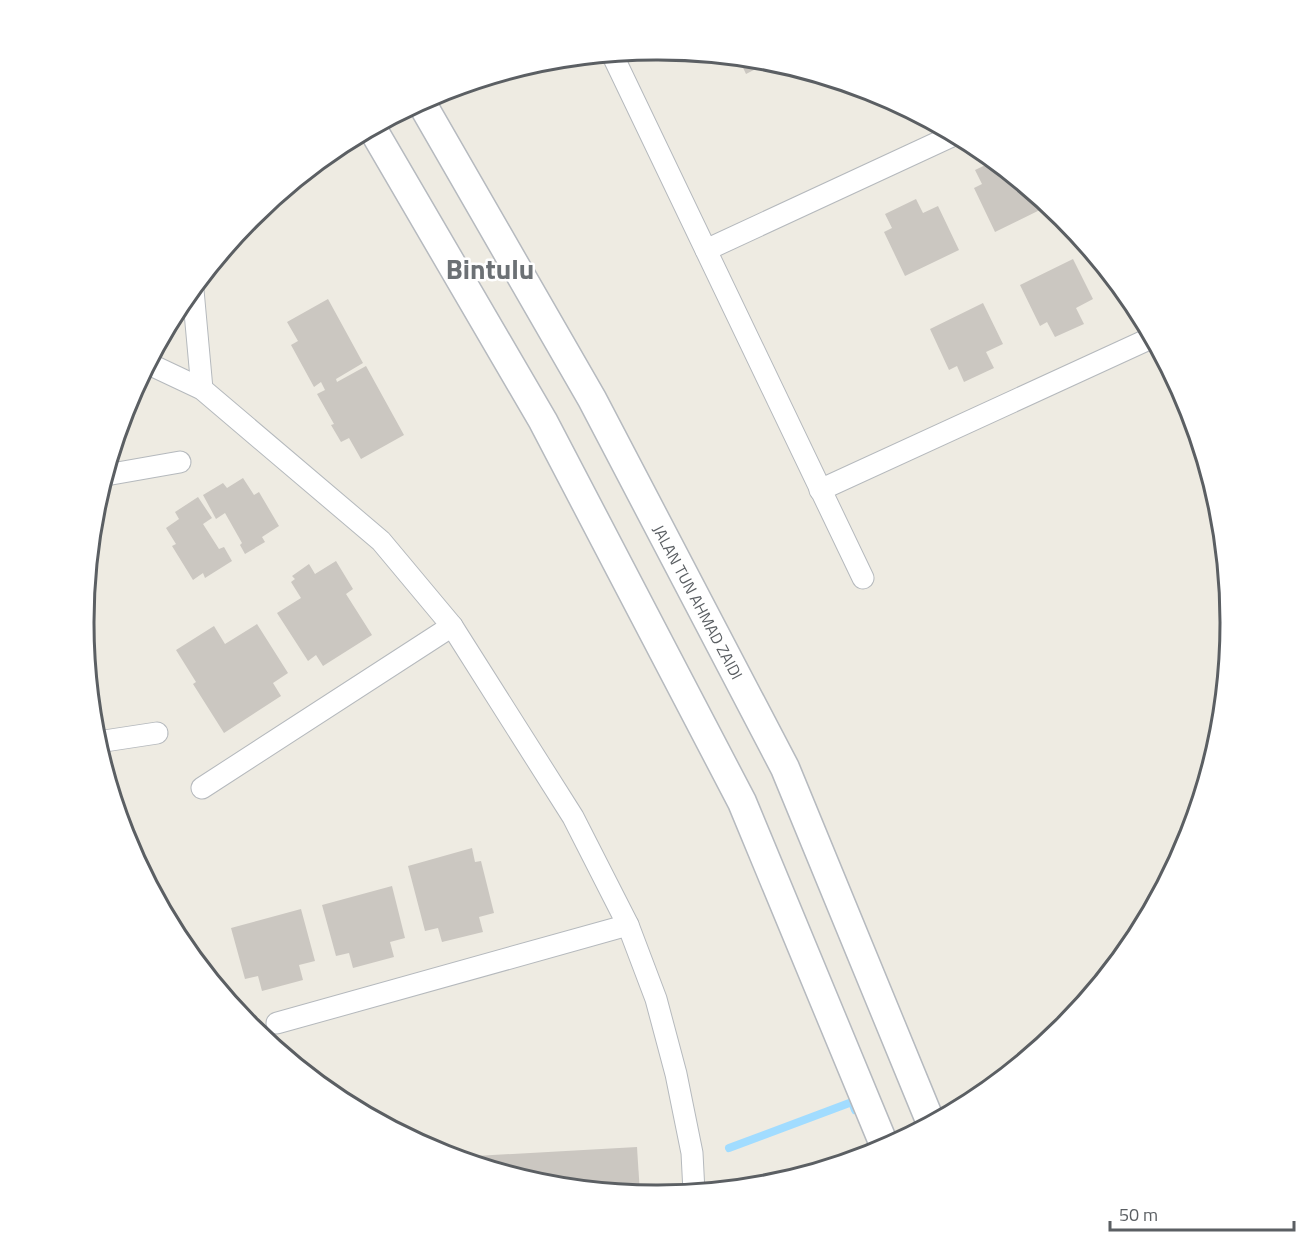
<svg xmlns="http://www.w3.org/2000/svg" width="1314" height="1245" font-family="'Titillium Web',sans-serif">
  <rect width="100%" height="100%" fill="#eeebe2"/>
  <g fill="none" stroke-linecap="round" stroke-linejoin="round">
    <polyline stroke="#a1dcff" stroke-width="8" points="729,1148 852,1102 855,1110"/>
  </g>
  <g fill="#cbc7c1">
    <polygon points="738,57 769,61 771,61 746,74"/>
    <polygon points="994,161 1048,206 995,232 974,188 982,184 975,170"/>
    <polygon points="916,199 923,213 938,206 959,250 905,276 884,232 892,228 885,214"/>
    <polygon points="1073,259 1093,299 1076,308 1084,324 1055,337 1047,322 1040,326 1020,285"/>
    <polygon points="328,299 363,363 336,379 337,382 366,366 404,435 361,459 349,438 341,442 331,425 334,424 317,394 325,390 321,382 314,387 291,345 298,341 287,322"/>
    <polygon points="983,303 1003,344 986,352 994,368 964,382 957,366 949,370 930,329"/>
    <polygon points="243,478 254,495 259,492 279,526 262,537 265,542 245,554 240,545 242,543 225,513 216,519 203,495 223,483 227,488"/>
    <polygon points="198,497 212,518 203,524 219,549 224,547 232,561 205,578 203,573 193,580 172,546 176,544 166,528 179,519 175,512"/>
    <polygon points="336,561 353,589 346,594 372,635 323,666 316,655 308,661 277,613 301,598 291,582 295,579 292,576 309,564 315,574"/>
    <polygon points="257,624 288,673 273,683 281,696 224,733 193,684 196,682 176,650 214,626 225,644"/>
    <polygon points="472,848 475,862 481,861 494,913 479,917 483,932 442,942 438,928 425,931 408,866"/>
    <polygon points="392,886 405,938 390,942 394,957 353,968 349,953 336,956 322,905"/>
    <polygon points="301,909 315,961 299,965 303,980 262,991 258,976 245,979 231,928"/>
    <polygon points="637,1147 640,1194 545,1184 475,1163 475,1156"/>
  </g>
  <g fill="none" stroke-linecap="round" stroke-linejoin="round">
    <g stroke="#b5b9bd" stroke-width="23">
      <g id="minor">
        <polyline points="612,54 863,578"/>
        <polyline points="706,250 954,135"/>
        <polyline points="193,290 202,389"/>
        <polyline points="149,364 202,389 381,541 452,626 573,817 628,925 656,999 676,1074 692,1153 694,1192"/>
        <polyline points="106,475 180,462"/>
        <polyline points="820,490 1151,338"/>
        <polyline points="98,742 157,733"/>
        <polyline points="202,788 452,626"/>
        <polyline points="277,1023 628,925"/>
      </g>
    </g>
    <g stroke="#b6babf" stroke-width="31">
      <g id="secondary">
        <polyline points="421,102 592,399 785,768 931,1123"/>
        <polyline points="372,128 543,421 742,802 885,1147"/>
      </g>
    </g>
    <use href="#minor" stroke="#fff" stroke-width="21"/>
    <use href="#secondary" stroke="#fff" stroke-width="28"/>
  </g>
  <g text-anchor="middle" stroke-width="5" stroke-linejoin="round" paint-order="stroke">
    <g font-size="16" fill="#5b5f63" stroke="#fff">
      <text transform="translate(698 602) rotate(62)" y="6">JALAN TUN AHMAD ZAIDI</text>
    </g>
    <g font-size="28" font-weight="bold" fill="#6c7175" stroke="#fff">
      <text x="490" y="279">Bintulu</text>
    </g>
  </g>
  <path d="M0 0H1314V1245H0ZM656 60H658A562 562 0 0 1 1220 622V623A562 562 0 0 1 658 1185H656A562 562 0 0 1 94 623V622A562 562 0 0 1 656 60Z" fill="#fff" fill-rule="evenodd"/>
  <path fill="none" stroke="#5b5f63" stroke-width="3" d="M656 60H658A562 562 0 0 1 1220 622V623A562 562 0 0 1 658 1185H656A562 562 0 0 1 94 623V622A562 562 0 0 1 656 60Z"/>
  <path d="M1110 1221v9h184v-9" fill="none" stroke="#5b5f63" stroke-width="3"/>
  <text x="1119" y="1221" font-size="18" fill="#5b5f63" stroke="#ffffff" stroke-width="4.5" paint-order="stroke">50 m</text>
</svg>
